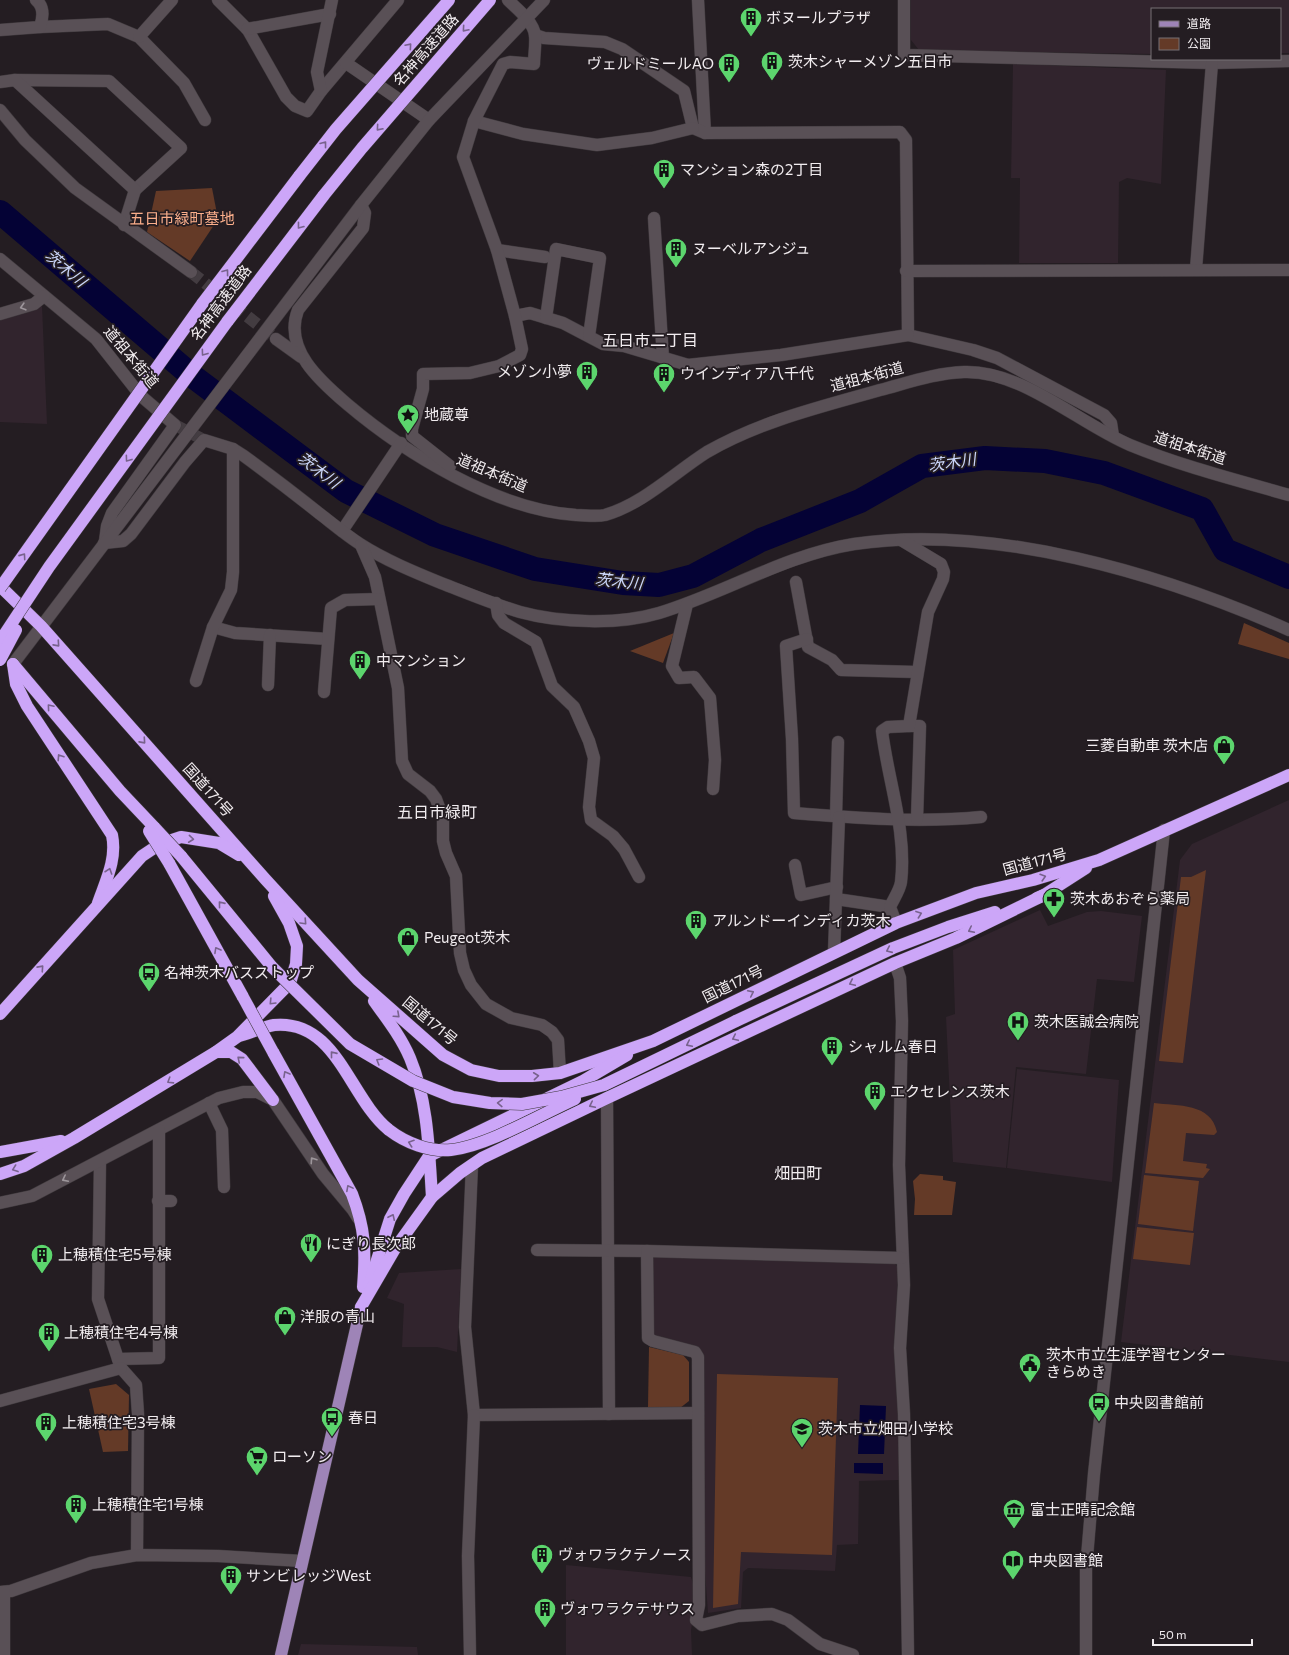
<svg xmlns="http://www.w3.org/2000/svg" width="1289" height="1655" font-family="Commissioner,'Noto Sans JP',sans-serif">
  <rect width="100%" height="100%" fill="#241d22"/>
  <g fill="#31242d">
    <polygon points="911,0 1289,0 1289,53 1280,53 1280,9 1152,9 1152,54 919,50 911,40"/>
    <polygon points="1013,64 1166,70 1161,184 1127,178 1119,182 1118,263 1019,263 1020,178 1011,178"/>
    <polygon points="42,306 47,424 0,422 0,319"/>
    <polygon points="1289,800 1289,1362 1121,1342 1180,860 1192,844"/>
    <polygon points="1040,910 1048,926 1087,912 1101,911 1142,916 1134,982 1097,979 1086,1074 1016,1067 1006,1168 953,1162 946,1017 955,1014 953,950"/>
    <polygon points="1017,1069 1119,1080 1112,1182 1007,1168"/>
    <polygon points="658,1255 893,1261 899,1269 894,1345 900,1419 899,1480 859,1481 858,1544 837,1545 835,1571 748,1568 743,1572 741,1608 708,1613 705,1572 705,1491 701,1354 658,1338 653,1334 652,1259"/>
    <polygon points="461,1269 457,1352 437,1347 402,1347 404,1304 387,1298 399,1273"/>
    <polygon points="566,1565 691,1577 697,1597 691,1630 692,1655 566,1655"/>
    <polygon points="301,1644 417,1647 418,1655 298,1655"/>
  </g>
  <g fill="#643a27">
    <polygon points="212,188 218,219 190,261 147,232 156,191"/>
    <polygon points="1244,623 1289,643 1289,659 1238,644"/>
    <polygon points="674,633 663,663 630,651"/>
    <polygon points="1206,870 1183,1063 1159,1061 1181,877 1191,877"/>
    <path d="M1154,1103c24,3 57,0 63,29l-3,3 -28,-2 -3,28 24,3 -1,4 4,1 -7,9 -58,-5z"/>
    <polygon points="920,1174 943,1176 943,1180 956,1182 952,1215 914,1215 915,1199 913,1181"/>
    <polygon points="1144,1175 1199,1181 1193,1231 1138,1224"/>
    <polygon points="1137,1227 1194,1233 1190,1265 1133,1259"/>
    <polygon points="649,1347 683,1355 689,1362 689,1401 680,1408 648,1407"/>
    <polygon points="717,1374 838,1378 832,1555 741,1552 738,1604 713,1608"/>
    <polygon points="116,1384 129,1395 128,1451 103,1452 89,1389"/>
  </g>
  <g fill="#040235">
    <polygon points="860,1405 886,1406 884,1454 858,1454"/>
    <polygon points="854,1463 883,1463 883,1474 854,1473"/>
  </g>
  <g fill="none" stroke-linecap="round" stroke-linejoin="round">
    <polyline stroke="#040235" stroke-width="24" points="0,212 191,375 346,491 435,535 535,569 623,583 659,585 693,576 761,540 860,501 922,466 985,458 1045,461 1104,473 1202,509 1225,550 1289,577"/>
    <g stroke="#433c41" stroke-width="12" stroke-dasharray="12 6" stroke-linecap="butt">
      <polyline points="191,272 276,339"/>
      <polyline points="175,425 204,440"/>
    </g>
    <g stroke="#3f393d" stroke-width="13">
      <g id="minor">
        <polyline points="218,0 248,30 286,97 295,106 307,111 321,91 398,0"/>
        <polyline points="698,0 705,133"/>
        <polyline points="904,0 904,55 1212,63 1289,61"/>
        <polyline points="40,27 108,24 139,37 184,83 205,120"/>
        <polyline points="247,29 330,14"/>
        <path d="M0,30l40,-3c3,-9 5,-20 -4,-27"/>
        <polyline points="535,35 544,38 605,42 622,49 684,91 693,128 705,133 900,132 906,140 908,335 973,350 997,358 1104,415 1111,423 1113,436"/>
        <polyline points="139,37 172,0"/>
        <polyline points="346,63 429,120"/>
        <polyline points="15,80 109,81 181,148 135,190"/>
        <polyline points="0,82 15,80 135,190 124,225"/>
        <polyline points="321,91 317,72 332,0"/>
        <polyline points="0,110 25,140 75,188 191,272"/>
        <polyline points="474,121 523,134 597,145 652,138 693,128"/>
        <path d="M361,205l4,8 -2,15 -65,82c-15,39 22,71 49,94 59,50 151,106 229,111 9,0 20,2 29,0 38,-11 69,-42 102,-63 54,-31 113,-45 173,-62 27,-7 55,-17 84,-18 58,-2 114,51 166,73 51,21 106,35 159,50"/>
        <polyline points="654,218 663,358"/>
        <polyline points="497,250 545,257"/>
        <polyline points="0,259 96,339 141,396 175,425 112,513 107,526 105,541"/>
        <polyline points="1196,269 1212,63"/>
        <polyline points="906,271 1289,270"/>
        <polyline points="0,314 34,304 44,296"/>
        <polyline points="515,316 530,313 563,323 603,344 624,346 688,365 781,355 908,335"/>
        <polyline points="546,318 556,249 600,258 589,336"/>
        <polyline points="276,339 301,357"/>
        <path d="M450,466l-38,-30v-7l11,-40v-15l47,-1 29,-7 21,-11 2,-6 -7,-33 -18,-66 -34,-93 11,-36 29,-57 7,-2 24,2c0,-9 2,-20 1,-29 -2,-14 -18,-26 -27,-35"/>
        <polyline points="342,531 401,443"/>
        <path d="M104,543l19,-2 8,-7 54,-72 19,-22 29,9 11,7c26,19 51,38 76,58 13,10 26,21 40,30 25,16 54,28 81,39 26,10 52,21 79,29 40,11 99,13 139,1 66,-20 126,-58 195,-69 139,-21 308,30 435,86"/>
        <polyline points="361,545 375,577 398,688 402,761 408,774 430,791 436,799 443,818 443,841 446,853 456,876 460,953 464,970 471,985 486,1004 511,1018 542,1025 552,1032 558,1040 560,1073"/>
        <polyline points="796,582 808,647 832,660 841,670 917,672"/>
        <polyline points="496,603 498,615 504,623 536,642 552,686 574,707 589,741 594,758 589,807 591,820 613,836 624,849 639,877"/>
        <polyline points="687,604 672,666 679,678 694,677 710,698 715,760 713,789"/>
        <polyline points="213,627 235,633 328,639"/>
        <path d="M807,639l-21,7 6,93 2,74c62,5 125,10 187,4"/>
        <polyline points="13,664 361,205 429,120 544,0"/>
        <polyline points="196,681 213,627 231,590 233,572 233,449"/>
        <polyline points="268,685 270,635"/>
        <polyline points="324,692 331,608 345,600 379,599"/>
        <polyline points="909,726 920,726 917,819"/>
        <polyline points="836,817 838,742"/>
        <polyline points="795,865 801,895 837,887"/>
        <polyline points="836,899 890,907"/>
        <path d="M896,923l-6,-16c3,-7 10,-17 11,-25 6,-51 -13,-101 -19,-151l6,-4 21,-1 19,-114 15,-33 1,-7 -3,-8 -40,-24"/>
        <polyline points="834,952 839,817"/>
        <polyline points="895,963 900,978 902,1021 899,1165 904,1285 900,1348 904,1414 908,1655"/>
        <polyline points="607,1098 609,1414"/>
        <polyline points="209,1103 222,1130 224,1187"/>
        <polyline points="100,1161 98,1299 121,1368 136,1385 138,1414 137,1555"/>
        <polyline points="472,1165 465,1327 474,1415 698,1413"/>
        <polyline points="158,1201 171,1201"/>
        <polyline points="0,1203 32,1196 219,1098 243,1092 257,1092 273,1100 323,1174 353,1210 358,1218"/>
        <polyline points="537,1250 647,1251"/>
        <polyline points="118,1359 159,1358 159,1130"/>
        <polyline points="0,1401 121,1368"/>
        <polyline points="0,1592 11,1591 91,1563 137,1555 218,1556 302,1561"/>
        <polyline points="4,1655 4,1592"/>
        <polyline points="470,1655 468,1556 474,1415"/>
        <polyline points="853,1655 820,1644 788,1620 772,1614 738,1616 702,1625 696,1620 699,1605 698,1357 695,1352 653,1341 648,1338 647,1251 902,1258"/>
        <polyline points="1086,1655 1086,1569 1094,1474 1164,830"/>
      </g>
    </g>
    <g stroke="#3f393d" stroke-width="13">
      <polyline id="major" points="281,1655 361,1307"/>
    </g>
    <g stroke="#3f393d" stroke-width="13">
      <g id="highway">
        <polyline points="202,304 300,175"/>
        <polyline points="227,322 324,195"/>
        <polyline points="0,586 41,626 266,880 358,980 443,1055 471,1070 499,1076 532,1076 560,1073 653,1041 896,923 976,893 1033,880 1099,860 1289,775"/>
        <path d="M13,664l3,20 11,22 85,129c5,24 -6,45 -14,68"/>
        <polyline points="13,664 120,791 155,828"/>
        <polyline points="181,856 272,967"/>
        <polyline points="169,863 243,997"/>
        <polyline points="1037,898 1044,895 1086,868"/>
        <path d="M374,1001c13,18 27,36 36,57 18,43 19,93 22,139"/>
        <polyline points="0,1014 142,856 160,844 181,837 219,843 239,855"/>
        <polyline points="736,1021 893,948 948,927 995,912"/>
        <path d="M239,1036c11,-3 24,-9 35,-11 63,-6 75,73 115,105"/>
        <polyline points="216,1052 231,1052 242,1059 273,1100"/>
        <path d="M273,1052l79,142c13,34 14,56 11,93"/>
        <polyline points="0,1152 61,1141"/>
        <polyline points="0,1174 24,1166 74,1138 216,1052 237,1037 290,983 296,964 297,946 289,923 274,896"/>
        <polyline points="369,1285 390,1219 404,1194 429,1156 583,1081 627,1055"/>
        <polyline points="361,1307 396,1247 432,1197 460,1173 482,1158 607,1098 895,963 956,938 1044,895"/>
      </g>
    </g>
    <use href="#minor" stroke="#595056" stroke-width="12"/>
    <use href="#major" stroke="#9e84b7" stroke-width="12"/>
    <use href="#highway" stroke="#cca6f8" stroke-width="12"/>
    <g stroke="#3f393d" stroke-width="13" stroke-linecap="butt">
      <g id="highway-bridge">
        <polyline points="300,175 336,129 449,0"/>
        <polyline points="324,195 362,148 490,0"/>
        <polyline points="0,588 202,304"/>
        <polyline points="0,641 49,567 227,322"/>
        <polyline points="0,660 16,630"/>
        <polyline points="155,828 181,856"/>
        <polyline points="149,831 169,863"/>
        <polyline points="272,967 350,1044 413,1081 453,1097 490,1103 522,1104 561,1097 604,1085 736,1021"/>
        <polyline points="243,997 273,1052"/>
        <path d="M389,1130c17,13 40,22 62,20 36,-4 91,-36 124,-51"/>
      </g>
    </g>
    <use href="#highway-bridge" stroke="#cca6f8" stroke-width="12"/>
  </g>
  <defs><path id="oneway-chevron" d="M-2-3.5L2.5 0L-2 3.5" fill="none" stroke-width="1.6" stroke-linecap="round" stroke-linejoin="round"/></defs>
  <g stroke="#78628d">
    <use href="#oneway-chevron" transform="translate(465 29) rotate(131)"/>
    <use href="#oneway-chevron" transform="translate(409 46) rotate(-49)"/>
    <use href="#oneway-chevron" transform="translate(379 128) rotate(131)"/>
    <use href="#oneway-chevron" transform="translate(324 144) rotate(-52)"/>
    <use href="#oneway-chevron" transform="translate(300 226) rotate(128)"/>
    <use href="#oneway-chevron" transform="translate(226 272) rotate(-53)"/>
    <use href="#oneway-chevron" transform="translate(204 353) rotate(126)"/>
    <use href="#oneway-chevron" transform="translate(128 459) rotate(126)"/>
    <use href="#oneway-chevron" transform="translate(23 556) rotate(-55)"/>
    <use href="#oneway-chevron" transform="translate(57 644) rotate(48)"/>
    <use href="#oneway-chevron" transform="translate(50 707) rotate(-130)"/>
    <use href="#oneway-chevron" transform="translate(143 741) rotate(48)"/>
    <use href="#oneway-chevron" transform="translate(60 757) rotate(-123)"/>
    <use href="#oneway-chevron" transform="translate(191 839) rotate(6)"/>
    <use href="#oneway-chevron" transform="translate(109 871) rotate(-71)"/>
    <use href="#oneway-chevron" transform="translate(1043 877) rotate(-17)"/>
    <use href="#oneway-chevron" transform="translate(221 904) rotate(-129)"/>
    <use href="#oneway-chevron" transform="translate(919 914) rotate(-20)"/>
    <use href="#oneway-chevron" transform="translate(304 922) rotate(47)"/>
    <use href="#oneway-chevron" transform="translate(971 930) rotate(154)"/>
    <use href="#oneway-chevron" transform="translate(217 950) rotate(-119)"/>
    <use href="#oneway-chevron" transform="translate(889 950) rotate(156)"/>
    <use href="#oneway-chevron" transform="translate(41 968) rotate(-48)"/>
    <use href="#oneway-chevron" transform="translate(852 983) rotate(155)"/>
    <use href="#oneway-chevron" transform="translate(751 993) rotate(-26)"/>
    <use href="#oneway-chevron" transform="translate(272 1002) rotate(134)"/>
    <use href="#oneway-chevron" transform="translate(397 1015) rotate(42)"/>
    <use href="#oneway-chevron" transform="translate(735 1038) rotate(155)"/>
    <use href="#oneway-chevron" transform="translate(689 1044) rotate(154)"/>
    <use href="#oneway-chevron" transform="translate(333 1054) rotate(-129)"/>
    <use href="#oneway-chevron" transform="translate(240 1059) rotate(-140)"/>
    <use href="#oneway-chevron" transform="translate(379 1061) rotate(-149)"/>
    <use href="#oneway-chevron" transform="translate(286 1074) rotate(-119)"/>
    <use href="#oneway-chevron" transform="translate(536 1076) rotate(-6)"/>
    <use href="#oneway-chevron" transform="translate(170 1081) rotate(148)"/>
    <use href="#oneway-chevron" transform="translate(500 1103) rotate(-178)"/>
    <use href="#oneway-chevron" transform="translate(592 1105) rotate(154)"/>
    <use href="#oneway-chevron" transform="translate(411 1143) rotate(-161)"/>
    <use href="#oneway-chevron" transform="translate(15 1169) rotate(160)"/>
    <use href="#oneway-chevron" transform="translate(349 1188) rotate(-118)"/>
    <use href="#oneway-chevron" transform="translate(392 1217) rotate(-65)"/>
  </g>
  <g stroke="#9d969b">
    <use href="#oneway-chevron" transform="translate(23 307) rotate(164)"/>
    <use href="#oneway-chevron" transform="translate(313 1160) rotate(-124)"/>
    <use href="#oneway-chevron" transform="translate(65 1179) rotate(153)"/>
  </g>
  <defs>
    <g id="building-pin" transform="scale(1.15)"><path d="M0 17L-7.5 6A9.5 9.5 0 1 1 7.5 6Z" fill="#5cd56d" stroke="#241d22"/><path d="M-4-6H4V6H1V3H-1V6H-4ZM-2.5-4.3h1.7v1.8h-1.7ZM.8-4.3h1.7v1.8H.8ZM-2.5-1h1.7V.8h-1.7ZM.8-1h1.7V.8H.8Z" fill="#111"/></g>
    <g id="sight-pin" transform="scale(1.15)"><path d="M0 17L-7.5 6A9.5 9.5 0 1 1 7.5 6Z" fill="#5cd56d" stroke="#241d22"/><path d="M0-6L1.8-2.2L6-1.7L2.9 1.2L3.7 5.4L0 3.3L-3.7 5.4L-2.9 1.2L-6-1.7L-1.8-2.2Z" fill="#111"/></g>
    <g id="shop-pin" transform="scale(1.15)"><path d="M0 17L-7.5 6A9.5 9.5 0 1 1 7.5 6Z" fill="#5cd56d" stroke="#241d22"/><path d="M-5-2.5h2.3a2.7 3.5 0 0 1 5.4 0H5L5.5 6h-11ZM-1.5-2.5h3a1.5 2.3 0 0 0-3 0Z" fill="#111"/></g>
    <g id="pharmacy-pin" transform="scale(1.15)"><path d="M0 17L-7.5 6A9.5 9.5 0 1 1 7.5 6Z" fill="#5cd56d" stroke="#241d22"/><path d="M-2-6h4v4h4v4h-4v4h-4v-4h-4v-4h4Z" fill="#111"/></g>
    <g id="bus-pin" transform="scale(1.15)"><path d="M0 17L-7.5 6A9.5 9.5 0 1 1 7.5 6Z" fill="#5cd56d" stroke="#241d22"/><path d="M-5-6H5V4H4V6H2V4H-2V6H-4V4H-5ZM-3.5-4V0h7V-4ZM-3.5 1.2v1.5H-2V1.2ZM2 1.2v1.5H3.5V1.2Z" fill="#111"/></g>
    <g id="hospital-pin" transform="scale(1.15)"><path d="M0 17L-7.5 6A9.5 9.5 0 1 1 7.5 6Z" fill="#5cd56d" stroke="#241d22"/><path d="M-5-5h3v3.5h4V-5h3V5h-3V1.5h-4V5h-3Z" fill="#111"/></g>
    <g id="restaurant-pin" transform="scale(1.15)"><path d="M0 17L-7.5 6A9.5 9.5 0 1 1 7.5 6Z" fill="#5cd56d" stroke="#241d22"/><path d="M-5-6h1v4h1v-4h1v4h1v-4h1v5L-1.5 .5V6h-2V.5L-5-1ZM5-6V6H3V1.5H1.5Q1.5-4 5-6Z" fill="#111"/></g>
    <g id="civic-pin" transform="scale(1.15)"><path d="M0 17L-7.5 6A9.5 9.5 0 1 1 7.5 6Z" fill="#5cd56d" stroke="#241d22"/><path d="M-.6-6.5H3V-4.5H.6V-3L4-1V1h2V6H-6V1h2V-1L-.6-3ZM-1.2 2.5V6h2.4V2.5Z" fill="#111"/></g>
    <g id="school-pin" transform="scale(1.15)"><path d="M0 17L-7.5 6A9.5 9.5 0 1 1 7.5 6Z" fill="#5cd56d" stroke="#241d22"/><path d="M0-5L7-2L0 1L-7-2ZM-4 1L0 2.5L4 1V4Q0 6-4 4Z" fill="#111"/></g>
    <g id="supermarket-pin" transform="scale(1.15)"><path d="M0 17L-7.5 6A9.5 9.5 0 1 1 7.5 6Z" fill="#5cd56d" stroke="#241d22"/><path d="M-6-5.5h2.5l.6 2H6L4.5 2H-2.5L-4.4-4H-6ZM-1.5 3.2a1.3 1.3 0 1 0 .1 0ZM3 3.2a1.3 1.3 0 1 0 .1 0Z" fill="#111"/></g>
    <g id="museum-pin" transform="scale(1.15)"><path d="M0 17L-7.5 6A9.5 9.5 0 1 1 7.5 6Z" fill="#5cd56d" stroke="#241d22"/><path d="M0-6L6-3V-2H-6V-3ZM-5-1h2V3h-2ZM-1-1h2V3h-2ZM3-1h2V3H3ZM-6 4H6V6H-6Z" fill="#111"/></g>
    <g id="library-pin" transform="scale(1.15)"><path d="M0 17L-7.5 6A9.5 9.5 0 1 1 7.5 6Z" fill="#5cd56d" stroke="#241d22"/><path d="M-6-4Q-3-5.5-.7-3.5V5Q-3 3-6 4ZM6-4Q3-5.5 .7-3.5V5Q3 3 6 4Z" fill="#111"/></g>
  </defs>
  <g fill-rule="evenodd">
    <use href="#building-pin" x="751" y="18"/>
    <use href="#building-pin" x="772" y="62"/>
    <use href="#building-pin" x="729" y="64"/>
    <use href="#building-pin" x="664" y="170"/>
    <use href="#building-pin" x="676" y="249"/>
    <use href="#building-pin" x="587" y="372"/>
    <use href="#building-pin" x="664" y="374"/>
    <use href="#sight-pin" x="408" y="415"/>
    <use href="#building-pin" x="360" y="661"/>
    <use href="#shop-pin" x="1224" y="746"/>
    <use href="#pharmacy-pin" x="1054" y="899"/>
    <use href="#building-pin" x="696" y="921"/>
    <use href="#shop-pin" x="408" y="938"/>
    <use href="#bus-pin" x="149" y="973"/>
    <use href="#hospital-pin" x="1018" y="1022"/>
    <use href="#building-pin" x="832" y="1047"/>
    <use href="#building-pin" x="875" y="1092"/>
    <use href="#restaurant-pin" x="311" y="1244"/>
    <use href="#building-pin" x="42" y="1255"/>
    <use href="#shop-pin" x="285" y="1317"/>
    <use href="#building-pin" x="49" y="1333"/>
    <use href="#civic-pin" x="1030" y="1364"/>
    <use href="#bus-pin" x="1099" y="1403"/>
    <use href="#bus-pin" x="332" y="1418"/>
    <use href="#building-pin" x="46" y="1423"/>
    <use href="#school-pin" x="802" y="1429"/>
    <use href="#supermarket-pin" x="257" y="1457"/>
    <use href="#building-pin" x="76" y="1505"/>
    <use href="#museum-pin" x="1014" y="1510"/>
    <use href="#building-pin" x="542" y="1555"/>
    <use href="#library-pin" x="1013" y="1561"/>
    <use href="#building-pin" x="231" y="1576"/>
    <use href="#building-pin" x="545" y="1609"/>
  </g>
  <g text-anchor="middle" stroke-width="3.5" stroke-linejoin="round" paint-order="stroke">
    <g font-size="15" fill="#f1ecef" stroke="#241d22" text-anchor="start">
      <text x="766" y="23">ボヌールプラザ</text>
      <text x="788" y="67">茨木シャーメゾン五日市</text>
      <text x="714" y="69" text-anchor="end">ヴェルドミールAO</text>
      <text x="680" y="175">マンション森の2丁目</text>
      <text x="692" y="254">ヌーベルアンジュ</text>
      <text x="572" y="377" text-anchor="end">メゾン小夢</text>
      <text x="680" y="379">ウインディア八千代</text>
      <text x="424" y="420">地蔵尊</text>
      <text x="376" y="666">中マンション</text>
      <text x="1208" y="751" text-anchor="end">三菱自動車 茨木店</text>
      <text x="1070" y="904">茨木あおぞら薬局</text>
      <text x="712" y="926">アルンドーインディカ茨木</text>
      <text x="424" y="943">Peugeot茨木</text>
      <text x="164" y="978">名神茨木バスストップ</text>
      <text x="1034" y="1027">茨木医誠会病院</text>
      <text x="848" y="1052">シャルム春日</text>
      <text x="890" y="1097">エクセレンス茨木</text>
      <text x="326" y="1249">にぎり長次郎</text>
      <text x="58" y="1260">上穂積住宅5号棟</text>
      <text x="300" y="1322">洋服の青山</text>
      <text x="64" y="1338">上穂積住宅4号棟</text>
      <text x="1046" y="1360">茨木市立生涯学習センター<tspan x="1046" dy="17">きらめき</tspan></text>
      <text x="1114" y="1408">中央図書館前</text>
      <text x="348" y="1423">春日</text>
      <text x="62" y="1428">上穂積住宅3号棟</text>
      <text x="818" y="1434">茨木市立畑田小学校</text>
      <text x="272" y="1462">ローソン</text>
      <text x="92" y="1510">上穂積住宅1号棟</text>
      <text x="1030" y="1515">富士正晴記念館</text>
      <text x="558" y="1560">ヴォワラクテノース</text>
      <text x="1028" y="1566">中央図書館</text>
      <text x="246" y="1581">サンビレッジWest</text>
      <text x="560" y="1614">ヴォワラクテサウス</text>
    </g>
    <g font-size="15" fill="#f1ecef" stroke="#241d22">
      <text transform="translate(426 50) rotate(-49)" y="5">名神高速道路</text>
      <text transform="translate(221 303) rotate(-53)" y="5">名神高速道路</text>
      <text transform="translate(131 357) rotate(50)" y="5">道祖本街道</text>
      <text transform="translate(867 377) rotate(-15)" y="5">道祖本街道</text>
      <text transform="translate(1190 448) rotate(18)" y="5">道祖本街道</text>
      <text transform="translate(492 473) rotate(23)" y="5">道祖本街道</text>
      <text transform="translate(208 790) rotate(48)" y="5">国道171号</text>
      <text transform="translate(1035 862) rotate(-15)" y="5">国道171号</text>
      <text transform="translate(733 984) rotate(-26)" y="5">国道171号</text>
      <text transform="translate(430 1021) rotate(40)" y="5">国道171号</text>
    </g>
    <g font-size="15" fill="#faae8b" stroke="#241d22">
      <text x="182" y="224">五日市緑町墓地</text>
    </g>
    <g font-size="16" font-style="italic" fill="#cbd6fa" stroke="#241d22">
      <text transform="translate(66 268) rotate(40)" y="6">茨木川</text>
      <text transform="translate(952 462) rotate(-8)" y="6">茨木川</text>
      <text transform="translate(319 470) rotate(37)" y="6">茨木川</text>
      <text transform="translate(619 581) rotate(6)" y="6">茨木川</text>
    </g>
    <g font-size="16" fill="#f1ecef" stroke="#241d22">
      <text x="650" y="346">五日市二丁目</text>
      <text x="437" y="818">五日市緑町</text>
      <text x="798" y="1179">畑田町</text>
    </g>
  </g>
  <rect x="1151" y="8" width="130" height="52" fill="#241d22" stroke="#767074"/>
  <rect x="1159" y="21" width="20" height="6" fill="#9e84b7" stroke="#767074"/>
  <text x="1187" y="28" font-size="12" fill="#f1ecef">道路</text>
  <rect x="1159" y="38" width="20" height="12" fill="#643a27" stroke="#767074"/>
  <text x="1187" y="48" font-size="12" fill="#f1ecef">公園</text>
  <path d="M1153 1639v6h99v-6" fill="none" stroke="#f1ecef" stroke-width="2"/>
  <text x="1159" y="1639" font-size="12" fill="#f1ecef" stroke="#241d22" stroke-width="3" paint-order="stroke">50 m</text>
</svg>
